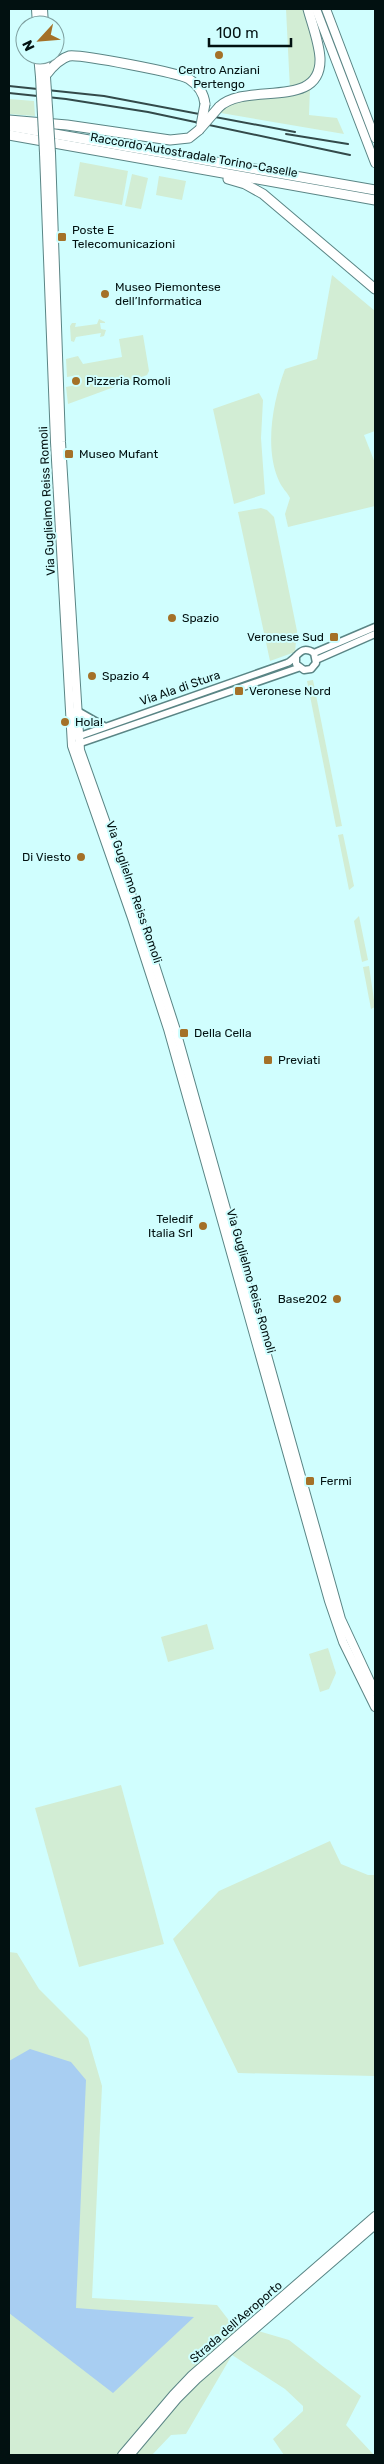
<svg xmlns="http://www.w3.org/2000/svg" width="384" height="2464" font-family="Rubik,sans-serif">
  <rect width="100%" height="100%" fill="#d0fefe"/>
  <g fill="#d2edd4">
    <path d="M286,9h17c11,35 30,63 -13,81z"/>
    <path d="M310,88l-1,27 28,3 7,16 -123,-21c19,-29 67,-5 89,-25z"/>
    <polygon points="9,99 34,101 35,116 9,114"/>
    <polygon points="80,162 128,171 122,205 74,196"/>
    <polygon points="132,174 148,178 141,209 125,206"/>
    <polygon points="159,176 186,181 182,200 156,195"/>
    <path d="M332,275l43,36v120l-11,4 11,28v43l-87,21 -3,-13 5,-16c-3,-6 -8,-10 -11,-17 -15,-33 -6,-80 6,-112l32,-10z"/>
    <polygon points="99,319 105,322 105,323 100,323 101,329 106,330 104,336 100,337 101,333 76,337 74,342 71,341 70,326 72,323 76,323 75,327 97,324"/>
    <polygon points="143,335 149,371 147,375 68,404 66,387 81,384 79,375 67,377 66,359 78,356 83,364 122,357 119,339"/>
    <polygon points="259,393 263,400 261,438 265,494 234,504 213,409"/>
    <polygon points="261,508 267,510 274,517 297,631 295,652 270,661 238,512"/>
    <polygon points="313,680 342,826 336,827 307,681"/>
    <polygon points="343,834 354,886 349,890 338,835"/>
    <polygon points="359,916 368,960 362,962 354,921"/>
    <polygon points="369,966 375,1007 371,1009 363,967"/>
    <polygon points="207,1624 214,1649 168,1662 161,1637"/>
    <polygon points="328,1648 336,1673 329,1689 320,1692 309,1654"/>
    <polygon points="121,1785 164,1944 79,1967 35,1808"/>
    <polygon points="330,1841 341,1864 368,1875 375,1875 375,2076 238,2073 173,1939 219,1891"/>
    <polygon points="9,1952 17,1953 39,1989 88,2038 102,2086 92,2298 217,2305 231,2323 289,2340 361,2396 346,2425 374,2455 284,2455 273,2439 303,2411 303,2406 285,2389 232,2355 186,2434 171,2435 152,2455 9,2455"/>
  </g>
  <polygon fill="#a8cef2" points="30,2049 71,2062 86,2080 76,2308 194,2317 113,2393 9,2313 9,2061"/>
  <g fill="none" stroke-linecap="round" stroke-linejoin="round">
    <g stroke="#5a8585" stroke-width="9">
      <g id="minor">
        <polyline points="314,653 375,627"/>
        <polyline points="316,660 375,634"/>
        <polyline points="76,710 104,726"/>
        <path d="M77,737l210,-74c11,-5 13,-19 27,-10l2,10 -5,6 -7,1 -8,-6v-8"/>
        <polyline points="75,745 298,668"/>
      </g>
    </g>
    <g stroke="#5a8585" stroke-width="10">
      <g id="major">
        <polyline points="36,9 37,25"/>
        <polyline points="43,9 44,25"/>
        <polyline points="316,9 375,163"/>
        <polyline points="326,9 375,138"/>
        <polyline points="38,55 40,77"/>
        <polyline points="45,55 46,77"/>
        <polyline points="44,153 55,442 72,746 132,918 168,1029 329,1601 343,1642 375,1707"/>
        <polyline points="51,153 61,442 80,750 139,916 175,1027 341,1619 375,1692"/>
        <polyline points="122,2455 173,2395 192,2375 375,2216"/>
        <polyline points="130,2455 177,2399 197,2379 375,2225"/>
      </g>
    </g>
    <g stroke="#5a8585" stroke-width="11">
      <g id="highway">
        <path d="M46,75c6,-8 13,-16 23,-19 11,-2 111,17 120,23 9,6 15,14 16,25"/>
        <path d="M219,107c27,-26 103,4 101,-49 -1,-16 -8,-34 -12,-49"/>
        <polyline points="9,120 67,125 170,140 189,138 199,130"/>
        <polyline points="9,126 375,190"/>
        <polyline points="9,135 375,200"/>
        <polyline points="228,179 245,184 263,194 375,289"/>
      </g>
    </g>
    <use href="#minor" stroke="#fff" stroke-width="6"/>
    <use href="#major" stroke="#fff" stroke-width="8"/>
    <use href="#highway" stroke="#fff" stroke-width="9"/>
    <g stroke="#334a4a" stroke-width="2">
      <polyline points="9,86 104,96 295,132"/>
      <polyline points="9,93 66,99 148,112 350,155"/>
      <polyline points="286,134 348,144"/>
    </g>
    <g stroke="#5a8585" stroke-width="10" stroke-linecap="butt">
      <g id="major-bridge">
        <polyline points="40,77 44,153"/>
        <polyline points="46,77 51,153"/>
      </g>
    </g>
    <g stroke="#5a8585" stroke-width="11" stroke-linecap="butt">
      <g id="highway-bridge">
        <polyline points="201,125 205,104"/>
        <polyline points="199,130 219,107"/>
      </g>
    </g>
    <use href="#major-bridge" stroke="#fff" stroke-width="8"/>
    <use href="#highway-bridge" stroke="#fff" stroke-width="9"/>
  </g>
  <g fill="#a47128" stroke="#d0fefe" stroke-width="2">
    <circle cx="219" cy="55" r="5"/>
    <rect x="57" y="232" width="10" height="10" rx="2.5"/>
    <circle cx="105" cy="294" r="5"/>
    <circle cx="76" cy="381" r="5"/>
    <rect x="64" y="449" width="10" height="10" rx="2.5"/>
    <circle cx="172" cy="618" r="5"/>
    <rect x="329" y="632" width="10" height="10" rx="2.5"/>
    <circle cx="92" cy="676" r="5"/>
    <rect x="234" y="686" width="10" height="10" rx="2.5"/>
    <circle cx="65" cy="722" r="5"/>
    <circle cx="81" cy="857" r="5"/>
    <rect x="179" y="1028" width="10" height="10" rx="2.5"/>
    <rect x="263" y="1055" width="10" height="10" rx="2.5"/>
    <circle cx="203" cy="1226" r="5"/>
    <circle cx="337" cy="1299" r="5"/>
    <rect x="305" y="1476" width="10" height="10" rx="2.5"/>
  </g>
  <g text-anchor="middle" stroke-width="4" stroke-linejoin="round" paint-order="stroke">
    <g font-size="12" fill="#021111" stroke="#d0fefe" text-anchor="start">
      <text x="219" y="74" text-anchor="middle">Centro Anziani<tspan x="219" dy="14">Pertengo</tspan></text>
      <text x="72" y="234">Poste E<tspan x="72" dy="14">Telecomunicazioni</tspan></text>
      <text x="115" y="291">Museo Piemontese<tspan x="115" dy="14">dell’Informatica</tspan></text>
      <text x="86" y="385">Pizzeria Romoli</text>
      <text x="79" y="458">Museo Mufant</text>
      <text x="182" y="622">Spazio</text>
      <text x="324" y="641" text-anchor="end">Veronese Sud</text>
      <text x="102" y="680">Spazio 4</text>
      <text x="249" y="695">Veronese Nord</text>
      <text x="75" y="726">Hola!</text>
      <text x="71" y="861" text-anchor="end">Di Viesto</text>
      <text x="194" y="1037">Della Cella</text>
      <text x="278" y="1064">Previati</text>
      <text x="193" y="1223" text-anchor="end">Teledif<tspan x="193" dy="14">Italia Srl</tspan></text>
      <text x="327" y="1303" text-anchor="end">Base202</text>
      <text x="320" y="1485">Fermi</text>
    </g>
    <g font-size="12" fill="#021111" stroke="#d0fefe">
      <text transform="translate(194 155) rotate(10)" y="4">Raccordo Autostradale Torino-Caselle</text>
      <text transform="translate(47 501) rotate(-93)" y="4">Via Guglielmo Reiss Romoli</text>
      <text transform="translate(180 688) rotate(-19)" y="4">Via Ala di Stura</text>
      <text transform="translate(134 892) rotate(71)" y="4">Via Guglielmo Reiss Romoli</text>
      <text transform="translate(251 1281) rotate(74)" y="4">Via Guglielmo Reiss Romoli</text>
      <text transform="translate(236 2322) rotate(-41)" y="4">Strada dell'Aeroporto</text>
    </g>
  </g>
  <rect width="384" height="2464" fill="none" stroke="#021111" stroke-width="20"/>
  <g transform="translate(40 40) rotate(244)"><circle r="24" fill="#d0fefe" stroke="#7e9f9f"/>
  <path d="M0-4L9 19L0 12L-9 19Z" fill="#a47128"/>
  <text y="-8" font-size="14" font-weight="bold" text-anchor="middle" fill="#021111">N</text>
  </g>
  <path d="M209 38v8h82v-8" fill="none" stroke="#021111" stroke-width="2.5"/>
  <text x="216" y="38" font-size="15" fill="#021111" stroke="#d0fefe" stroke-width="4" paint-order="stroke">100 m</text>
</svg>
